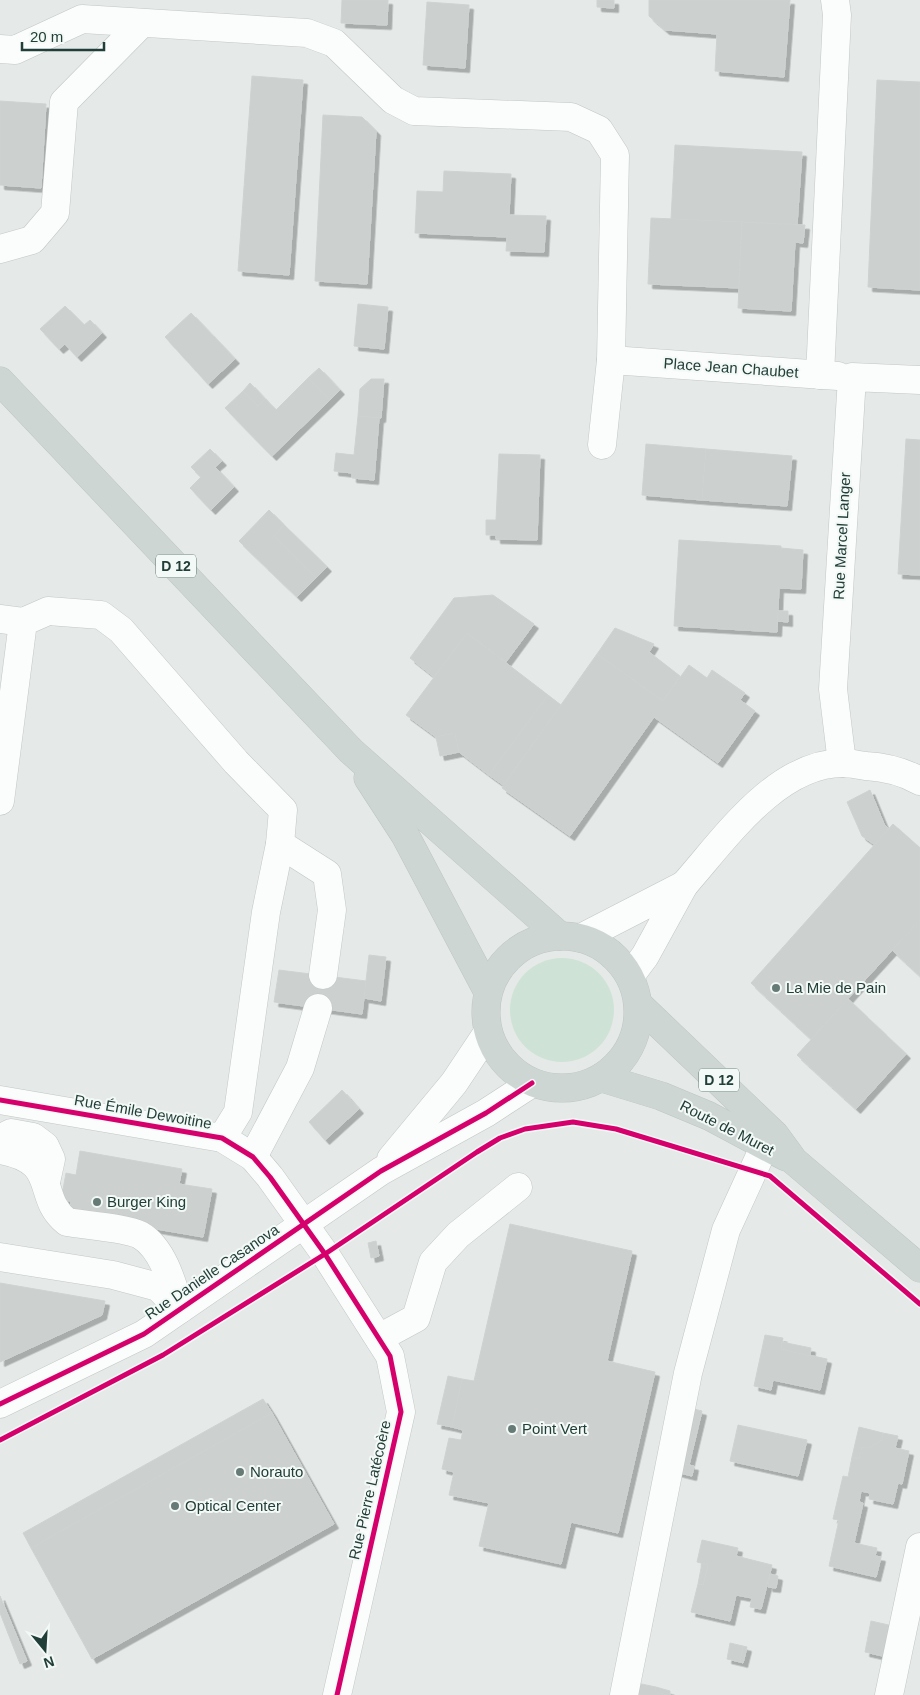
<svg xmlns="http://www.w3.org/2000/svg" width="920" height="1695" font-family="Arial,sans-serif">
  <defs>
    <filter id="shadow"><feDropShadow dx="4.5" dy="4.5" stdDeviation="0" flood-color="#0004"/></filter>
  </defs>
  <rect width="100%" height="100%" fill="#e5eae8"/>
  <circle fill="#cee3d6" cx="562" cy="1010" r="52"/>
  <g fill="#ccd1cf" stroke="#ced3d1" filter="url(#shadow)">
    <polygon points="342,0 388,0 387,25 341,23"/>
    <polygon points="597,0 614,0 614,8 597,7"/>
    <polygon points="649,0 790,0 784,77 715,71 717,34 665,30 649,16"/>
    <polygon points="427,2 469,5 465,68 423,65"/>
    <polygon points="252,76 303,80 289,275 238,271"/>
    <polygon points="877,80 920,82 920,290 868,287"/>
    <polygon points="0,101 46,104 41,188 0,185"/>
    <polygon points="323,115 362,117 376,131 367,284 315,281"/>
    <polygon points="675,145 802,152 797,225 671,219"/>
    <polygon points="444,171 511,174 509,215 546,216 544,252 506,251 507,237 415,233 417,191 443,192"/>
    <polygon points="651,218 742,222 739,288 648,284"/>
    <polygon points="742,222 805,225 803,243 795,242 791,311 738,308"/>
    <polygon points="358,304 388,307 384,349 354,346"/>
    <polygon points="65,306 84,325 90,320 102,333 77,357 65,344 59,349 40,329"/>
    <polygon points="191,313 235,359 208,384 165,337"/>
    <polygon points="319,368 340,390 330,400 308,378"/>
    <polygon points="308,378 330,400 272,456 225,408 243,391 258,406 265,399 276,410"/>
    <polygon points="371,379 384,379 381,418 358,416 360,389"/>
    <polygon points="250,383 265,399 258,406 243,391"/>
    <polygon points="358,416 379,418 374,480 352,478 352,473 334,471 336,453 354,455"/>
    <polygon points="906,439 920,440 920,575 898,574"/>
    <polygon points="646,444 706,449 702,500 642,495"/>
    <polygon points="210,449 222,461 215,467 234,487 211,510 190,488 201,477 191,467"/>
    <polygon points="706,449 792,456 787,506 702,500"/>
    <polygon points="499,454 540,455 537,540 496,539 496,535 486,535 486,520 496,520"/>
    <polygon points="269,510 284,525 274,536 316,578 297,597 239,541"/>
    <polygon points="284,525 327,567 316,578 274,536"/>
    <polygon points="679,540 781,546 781,548 803,550 801,589 779,588 777,632 674,626"/>
    <polygon points="493,595 534,624 506,662 467,633 434,677 410,658 454,598"/>
    <polygon points="778,611 788,611 788,622 777,621"/>
    <polygon points="615,628 654,644 649,652 680,676 663,701 597,654"/>
    <polygon points="467,633 548,695 489,775 459,752 455,733 436,737 406,715"/>
    <polygon points="597,654 663,701 689,665 707,678 712,670 745,693 740,700 755,711 718,763 654,717 570,836 502,788"/>
    <polygon points="548,695 561,705 503,785 489,775"/>
    <polygon points="455,733 459,752 440,756 436,737"/>
    <polygon points="870,790 884,824 889,829 875,845 862,836 847,802"/>
    <polygon points="893,824 920,848 920,920 811,1039 751,983"/>
    <polygon points="920,920 920,976 892,950"/>
    <polygon points="369,955 386,957 381,1001 364,998"/>
    <polygon points="279,970 366,981 362,1014 274,1002"/>
    <polygon points="848,999 906,1054 856,1109 797,1055"/>
    <polygon points="342,1090 359,1109 325,1140 309,1122"/>
    <polygon points="80,1151 182,1169 179,1184 212,1189 203,1237 69,1214 71,1201 61,1200 66,1173 76,1175"/>
    <polygon points="510,1224 632,1251 607,1361 655,1372 618,1533 571,1522 561,1564 479,1546 489,1503 449,1495 454,1472 442,1469 449,1438 461,1440 463,1430 452,1427 462,1379 474,1381"/>
    <polygon points="376,1241 379,1256 371,1258 368,1243"/>
    <polygon points="0,1283 105,1301 102,1315 0,1362"/>
    <polygon points="765,1335 783,1338 781,1349 827,1359 820,1390 773,1380 771,1390 754,1386"/>
    <polygon points="782,1342 811,1348 810,1356 781,1349"/>
    <polygon points="448,1376 462,1379 452,1427 437,1424"/>
    <polygon points="263,1399 272,1413 31,1548 23,1533"/>
    <polygon points="690,1408 702,1411 689,1465 678,1463"/>
    <polygon points="272,1413 334,1524 92,1659 31,1548"/>
    <polygon points="738,1425 807,1440 798,1476 730,1461"/>
    <polygon points="859,1427 883,1433 882,1440 869,1448 862,1447 859,1459 852,1457"/>
    <polygon points="883,1433 898,1436 895,1448 909,1451 902,1484 898,1483 893,1504 869,1499 870,1493 861,1491 859,1502 863,1503 854,1543 877,1548 875,1556 881,1557 876,1577 829,1566 839,1520 833,1519 843,1476 848,1477 852,1457 859,1459 862,1447 869,1448 882,1440"/>
    <polygon points="678,1463 694,1466 692,1476 676,1472"/>
    <polygon points="702,1540 738,1548 736,1556 772,1565 761,1609 750,1607 752,1598 736,1595 730,1621 691,1612 698,1584 703,1585 708,1565 697,1562"/>
    <polygon points="702,1563 708,1565 703,1585 698,1584"/>
    <polygon points="770,1574 778,1576 776,1588 768,1587"/>
    <polygon points="0,1596 27,1661 20,1664 0,1613"/>
    <polygon points="871,1621 893,1626 887,1657 865,1652"/>
    <polygon points="730,1643 743,1646 740,1662 727,1659"/>
    <polygon points="743,1646 747,1647 743,1663 740,1662"/>
    <polygon points="632,1682 656,1687 655,1692 667,1695 629,1695"/>
    <polygon points="656,1687 670,1691 670,1695 655,1692"/>
  </g>
  <g fill="none" stroke-linecap="round" stroke-linejoin="round">
    <g stroke="#c2c7c5" stroke-width="29">
      <g id="minor">
        <polyline points="0,49 15,50 82,19 307,33 334,43 393,100 414,111 571,117 599,130 615,155 611,360 602,445"/>
        <polyline points="0,249 32,240 55,213 64,102 142,23"/>
        <polyline points="611,360 838,376"/>
        <polyline points="820,375 837,15 835,0"/>
        <polyline points="0,619 23,622"/>
        <polyline points="842,763 833,689 852,377 920,380"/>
        <polyline points="0,801 23,622 48,611 101,615 121,630 236,762 283,810 280,844 266,912 238,1112 222,1138"/>
        <polyline points="280,844 327,874 332,910 323,975"/>
        <path d="M684,885c40,-45 92,-122 159,-122 7,0 15,2 23,3 18,1 38,6 54,15"/>
        <polyline points="581,938 684,885 645,956 630,976"/>
        <polyline points="0,1100 222,1138 253,1157 270,1177 325,1254 390,1356 401,1412 337,1695"/>
        <polyline points="0,1139 11,1133 33,1137 45,1146 51,1159 46,1182"/>
        <path d="M0,1150c62,11 34,46 67,72 16,3 60,6 73,13 23,13 33,50 40,74"/>
        <polyline points="253,1157 300,1068 318,1008"/>
        <polyline points="391,1159 454,1083 488,1032"/>
        <polyline points="0,1257 113,1275 158,1287 179,1308"/>
        <polyline points="379,1338 416,1318 433,1262 458,1235 518,1187"/>
        <polyline points="0,1404 144,1334 381,1171 486,1113 532,1083"/>
        <polyline points="624,1695 688,1373 726,1230 764,1147"/>
        <polyline points="889,1695 920,1547"/>
      </g>
    </g>
    <g stroke="#bdc6c4" stroke-width="29">
      <g id="major">
        <polyline points="0,381 351,751 560,936"/>
        <polyline points="368,778 405,835 488,992"/>
        <circle cx="562" cy="1012" r="76"/>
        <polyline points="638,1004 775,1135 794,1161 920,1268"/>
        <polyline points="602,1078 661,1096 709,1116 786,1157"/>
      </g>
    </g>
    <use href="#minor" stroke="#fbfcfc" stroke-width="28"/>
    <use href="#major" stroke="#ced6d4" stroke-width="28"/>
    <g stroke="#f3f9f6" stroke-width="8">
      <g id="cycleway">
        <polyline points="0,1100 222,1138 253,1157 270,1177 325,1254 390,1356 401,1412 337,1695"/>
        <polyline points="0,1404 144,1334 381,1171 486,1113 532,1083"/>
        <polyline points="0,1440 163,1355 325,1254 477,1152 500,1138 525,1129 573,1122 616,1129 770,1176 920,1304"/>
      </g>
    </g>
    <use href="#cycleway" stroke="#d6006c" stroke-width="5"/>
  </g>
  <g fill="#667a76" stroke="#f3f9f6" stroke-width="2">
    <circle cx="776" cy="988" r="5"/>
    <circle cx="97" cy="1202" r="5"/>
    <circle cx="512" cy="1429" r="5"/>
    <circle cx="240" cy="1472" r="5"/>
    <circle cx="175" cy="1506" r="5"/>
  </g>
  <g text-anchor="middle" stroke-width="4" stroke-linejoin="round" paint-order="stroke">
    <g fill="#f3f9f6" stroke="#617671" stroke-width="1">
      <rect x="156" y="554.5" width="40" height="23" rx="4"/>
      <rect x="699" y="1068.5" width="40" height="23" rx="4"/>
    </g>
    <g font-size="14" font-weight="bold" fill="#223e38">
      <text x="176" y="571">D 12</text>
      <text x="719" y="1085">D 12</text>
    </g>
    <g font-size="15" fill="#223e38" stroke="#f3f9f6">
      <text transform="translate(731 368) rotate(4)" y="5">Place Jean Chaubet</text>
      <text transform="translate(842 536) rotate(-87)" y="5">Rue Marcel Langer</text>
      <text transform="translate(143 1112) rotate(10)" y="5">Rue Émile Dewoitine</text>
      <text transform="translate(727 1128) rotate(27)" y="5">Route de Muret</text>
      <text transform="translate(212 1272) rotate(-34)" y="5">Rue Danielle Casanova</text>
      <text transform="translate(370 1490) rotate(-77)" y="5">Rue Pierre Latécoère</text>
    </g>
    <g font-size="15" fill="#223e38" stroke="#f3f9f6" text-anchor="start">
      <text x="786" y="993">La Mie de Pain</text>
      <text x="107" y="1207">Burger King</text>
      <text x="522" y="1434">Point Vert</text>
      <text x="250" y="1477">Norauto</text>
      <text x="185" y="1511">Optical Center</text>
    </g>
  </g>
  <g transform="translate(45 1650) rotate(162)" stroke="#f3f9f6" stroke-width="4" paint-order="stroke">
  <path d="M0-4L9 19L0 12L-9 19Z" fill="#223e38"/>
  <text y="-8" font-size="14" font-weight="bold" text-anchor="middle" fill="#223e38">N</text>
  </g>
  <path d="M22 42v8h82v-8" fill="none" stroke="#223e38" stroke-width="2.5"/>
  <text x="30" y="42" font-size="15" fill="#223e38" stroke="#f3f9f6" stroke-width="4" paint-order="stroke">20 m</text>
</svg>
